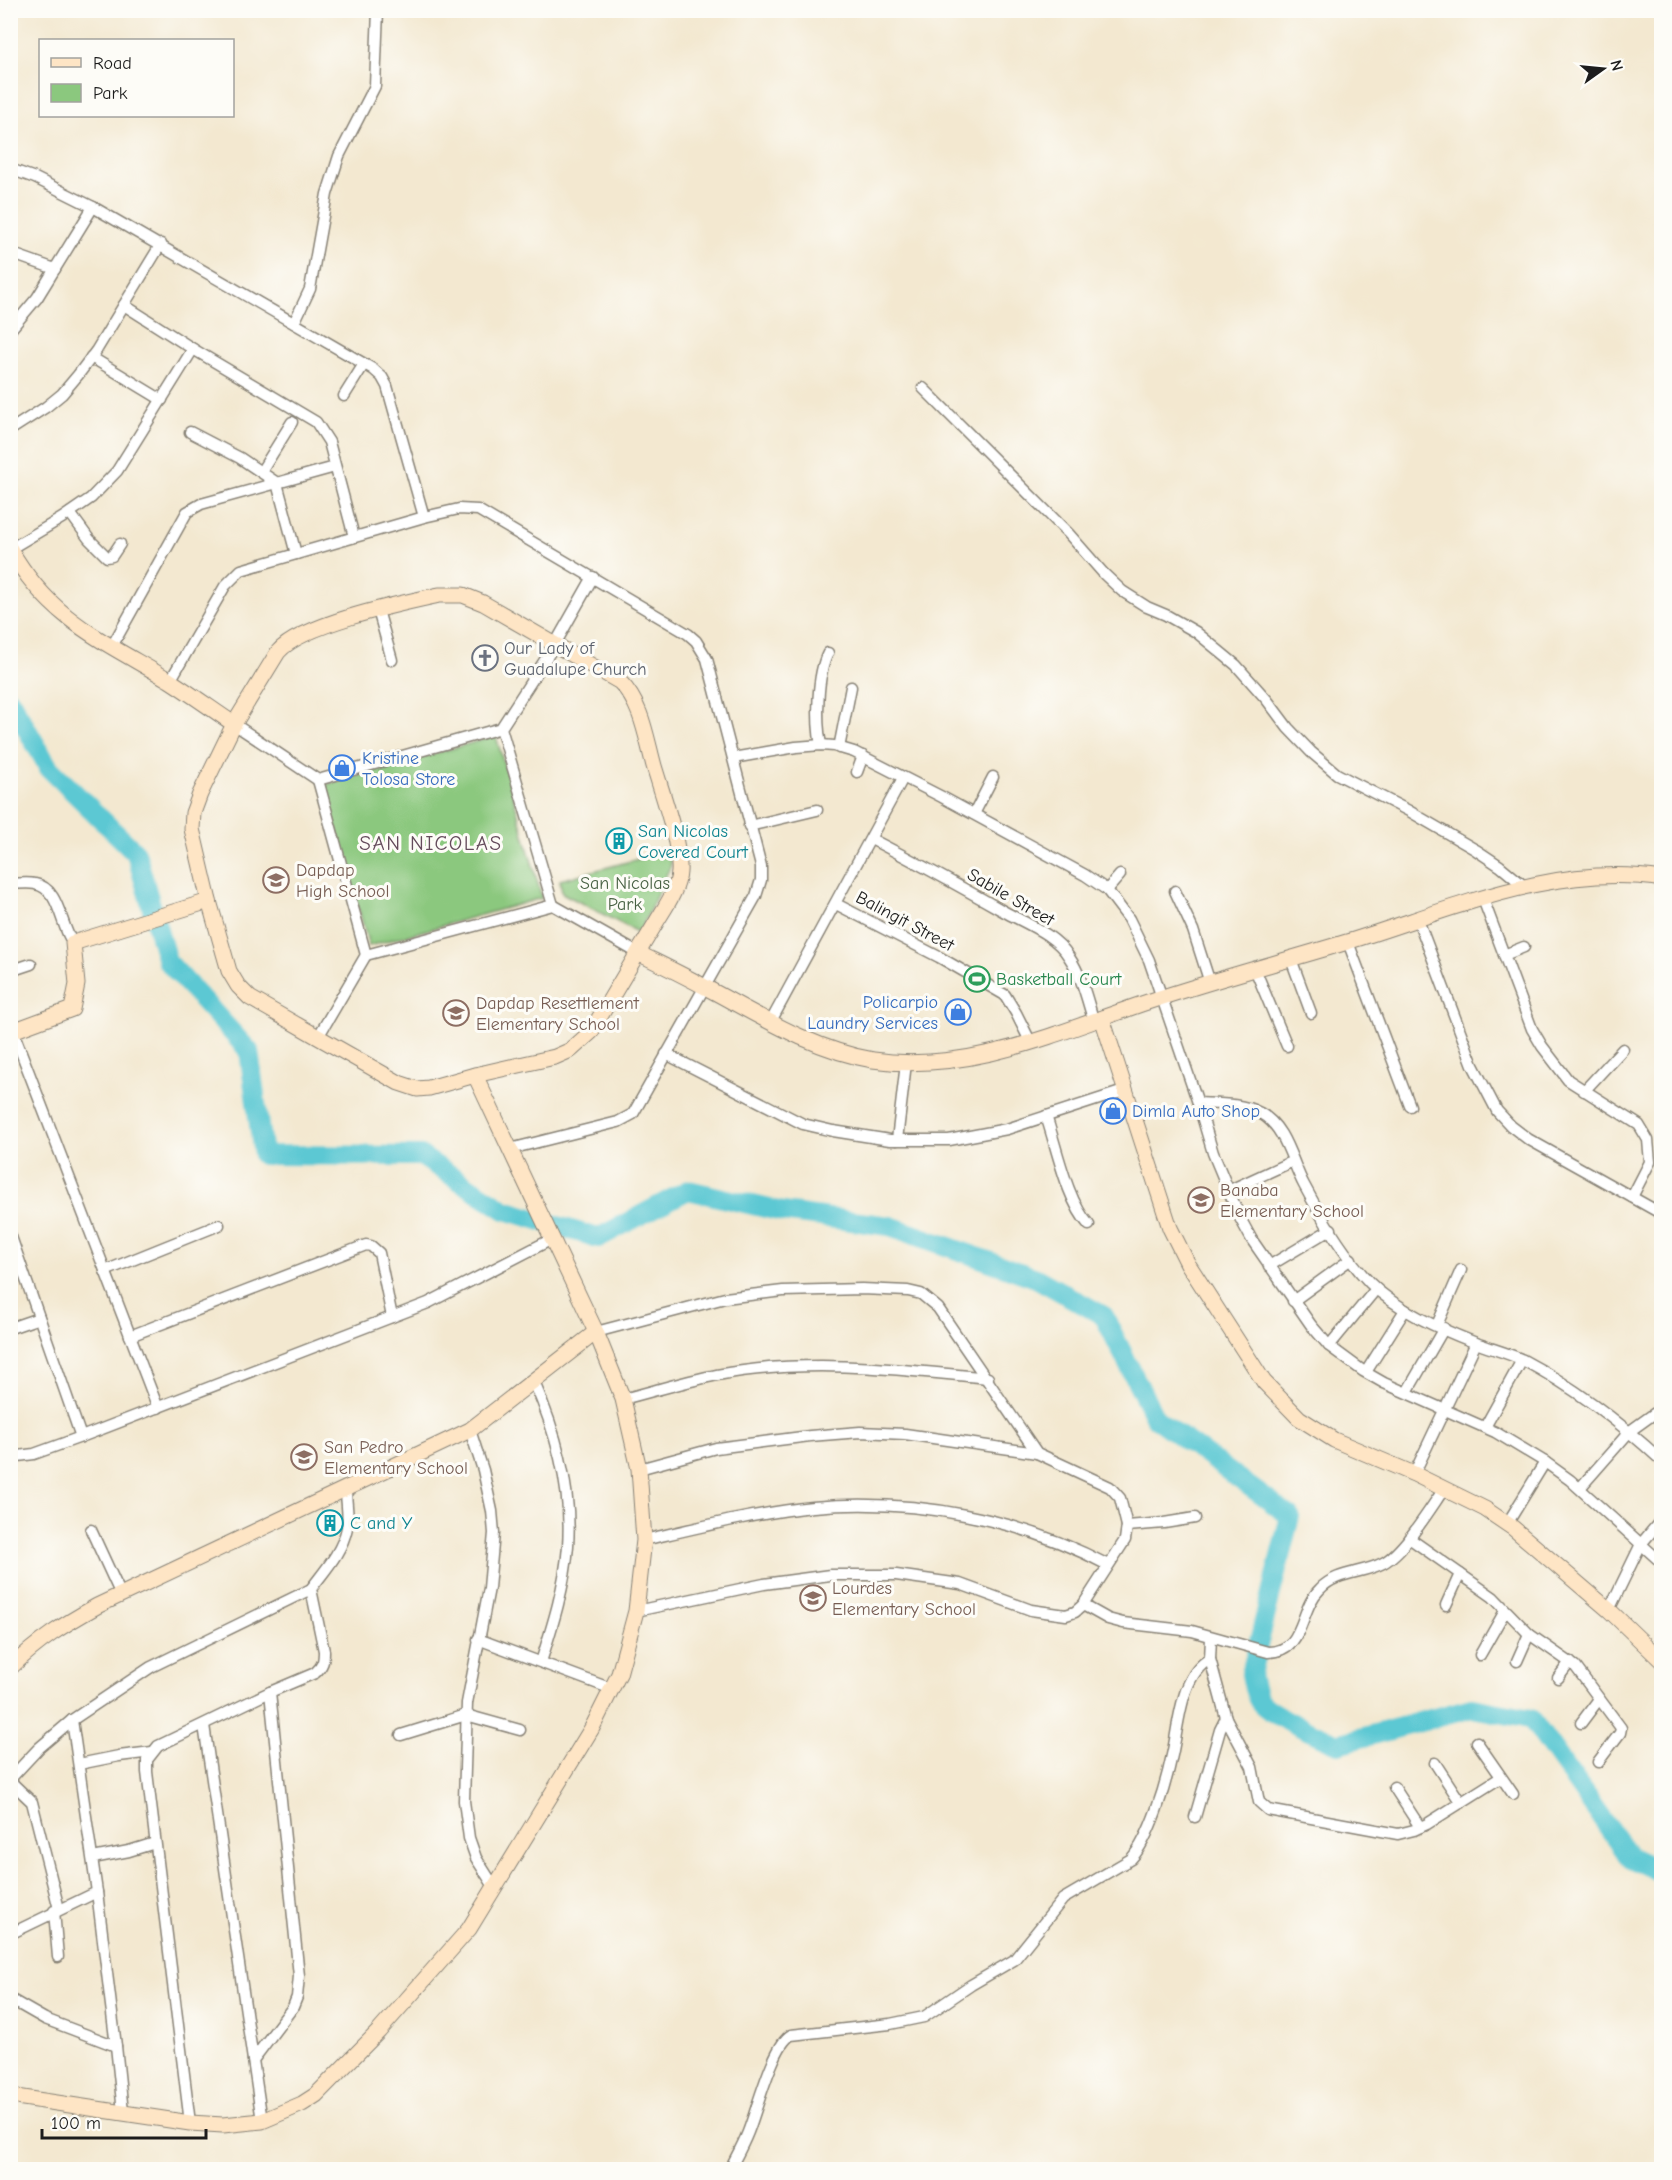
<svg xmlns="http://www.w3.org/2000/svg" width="1672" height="2180" font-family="'Comic Neue',sans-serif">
  <rect width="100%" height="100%" fill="#fdfcf7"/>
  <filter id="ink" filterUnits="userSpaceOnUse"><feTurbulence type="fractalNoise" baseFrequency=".0167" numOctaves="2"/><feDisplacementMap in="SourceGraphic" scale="12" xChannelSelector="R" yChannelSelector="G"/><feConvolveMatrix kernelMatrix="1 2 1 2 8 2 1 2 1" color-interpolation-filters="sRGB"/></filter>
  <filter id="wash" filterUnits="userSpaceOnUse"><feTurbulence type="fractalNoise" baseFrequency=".008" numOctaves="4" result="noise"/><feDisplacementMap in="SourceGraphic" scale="24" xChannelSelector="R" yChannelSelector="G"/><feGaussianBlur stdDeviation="1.35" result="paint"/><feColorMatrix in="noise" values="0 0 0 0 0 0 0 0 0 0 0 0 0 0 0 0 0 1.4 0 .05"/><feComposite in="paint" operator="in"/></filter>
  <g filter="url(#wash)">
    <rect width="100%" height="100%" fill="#f3e8d0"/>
    <g fill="#8bc87e" stroke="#54724d" stroke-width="1.5">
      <polygon points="496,736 542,898 369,946 324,785"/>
      <polygon points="668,851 671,865 639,933 562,893 560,880"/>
    </g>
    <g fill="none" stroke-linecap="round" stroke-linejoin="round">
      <path stroke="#5cc8d3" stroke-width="20" d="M10,700l39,68 87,85 31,108 82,90 14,104 158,1 84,54 93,28 90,-48 95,22 107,14 146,52 68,38 51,102 135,98 -39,158c2,9 3,19 8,27 11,15 60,34 79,43l134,-36 59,11 99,139 32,15"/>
    </g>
  </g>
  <g filter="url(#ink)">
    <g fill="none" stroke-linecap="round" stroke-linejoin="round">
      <g stroke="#888276" stroke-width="13">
        <g id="street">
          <polyline points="10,169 35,178 93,207 373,369 382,377 387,386 424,517"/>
          <polyline points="10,253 55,269"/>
          <polyline points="124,305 193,349 316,422 329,442 354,537"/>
          <polyline points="294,323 310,289 327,194 339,156 375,86 378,10"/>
          <polyline points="10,330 37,298 93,207"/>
          <polyline points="91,357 162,400"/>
          <polyline points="923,388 1068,533 1104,574 1122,591 1147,607 1166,615 1196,632 1236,665 1267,700 1288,728 1311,752 1337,774 1409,811 1476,850 1500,866 1524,886"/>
          <polyline points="344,396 364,364"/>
          <polyline points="10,430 46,407 62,394 78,375 96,351 161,244"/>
          <polyline points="190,432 240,458 277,483 296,554"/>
          <polyline points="261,472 292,422"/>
          <polyline points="70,513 89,539 107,557 112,556 120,544"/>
          <polyline points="10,549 62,518 91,498 117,471 193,349"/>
          <polyline points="378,610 392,660"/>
          <polyline points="111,648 187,512 201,504 335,467"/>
          <polyline points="170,681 225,586 241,570 424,517 459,509 478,510 688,634 696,641 707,659 761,866 761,880 756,896 633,1114 618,1122 510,1149"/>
          <polyline points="234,724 318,780"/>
          <polyline points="501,728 553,905 366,955 318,780 501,728 554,646 593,577"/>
          <path d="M821,745c-5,-23 -4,-71 7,-92"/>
          <polyline points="839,748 851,687"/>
          <polyline points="733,758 796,747 821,745 834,746 854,752 942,797 1085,875 1107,890 1129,919 1149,960 1198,1103 1213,1153 1240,1218 1252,1240 1311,1325 1329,1346 1363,1371 1384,1383 1495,1432 1545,1462 1570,1480 1662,1563"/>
          <polyline points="857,772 863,756"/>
          <polyline points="974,814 993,777"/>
          <polyline points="749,826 817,810"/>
          <path d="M871,839c45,23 90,48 134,73 22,12 51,23 64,45 13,19 18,43 25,65"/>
          <path d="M10,884c8,0 17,-2 25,0 25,4 25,42 38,59"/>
          <polyline points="1107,890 1120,875"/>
          <polyline points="1175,891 1193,930 1210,983"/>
          <polyline points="1483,899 1532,1029 1542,1046 1568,1080 1639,1125 1648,1140 1650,1162 1632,1197"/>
          <polyline points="836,904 939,957 1005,995 1016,1013 1031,1043"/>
          <polyline points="553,905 638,953"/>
          <polyline points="1418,920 1473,1065 1497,1111 1511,1126 1528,1139 1662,1214"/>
          <polyline points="1348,942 1410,1106"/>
          <polyline points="1504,955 1524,947"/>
          <polyline points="1291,959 1311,1013"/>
          <polyline points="1255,969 1287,1046"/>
          <polyline points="10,971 31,964"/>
          <polyline points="770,1023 903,778"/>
          <polyline points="11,1026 158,1408"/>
          <polyline points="318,1037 366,955"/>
          <polyline points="666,1054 803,1124 833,1131 890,1140 949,1140 1007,1129 1124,1091"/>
          <polyline points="1584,1091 1623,1049"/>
          <path d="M1198,1103c20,1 44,0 62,10 26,14 31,48 44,72 17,32 41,72 66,98 28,28 70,46 106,60 16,6 32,10 47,17 51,27 97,62 139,101"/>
          <path d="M1046,1116c11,32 21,85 43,109"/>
          <polyline points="897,1140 906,1063"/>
          <polyline points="1228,1191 1293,1161"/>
          <polyline points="10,1234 81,1437"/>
          <polyline points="1269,1266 1331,1229"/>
          <polyline points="105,1271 219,1225"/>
          <polyline points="1293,1301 1351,1259"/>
          <polyline points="1437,1325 1461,1270"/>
          <polyline points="10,1328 39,1318"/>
          <polyline points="596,1332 725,1298 783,1291 862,1289 908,1291 921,1294 938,1308 1037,1453 1110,1487 1120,1498 1127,1526 1125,1540 1083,1605"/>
          <polyline points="130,1336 366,1245 371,1246 379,1253 392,1317"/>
          <polyline points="1329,1346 1376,1289"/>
          <polyline points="1366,1372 1405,1310"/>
          <path d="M534,1382c22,50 38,108 34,164 -3,40 -15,78 -27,116"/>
          <polyline points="1407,1392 1444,1328"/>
          <path d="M623,1399c31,-8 63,-18 94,-24 90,-17 181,-6 271,3"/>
          <polyline points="1485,1427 1522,1360"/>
          <polyline points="470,1430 483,1470 492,1511 494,1533 489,1588 467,1703 464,1801 469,1838 476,1858 495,1888"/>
          <polyline points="10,1457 34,1454 81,1437 428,1303 552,1239"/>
          <polyline points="639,1469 716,1448 810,1436 860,1432 905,1434 1037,1453"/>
          <polyline points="1414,1474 1476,1343"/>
          <polyline points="1580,1488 1630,1431 1662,1408"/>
          <polyline points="1507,1524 1545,1462"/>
          <polyline points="1127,1526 1164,1523 1195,1518"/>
          <polyline points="91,1530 121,1595"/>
          <polyline points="1409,1538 1493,1597 1529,1634 1575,1666 1621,1728 1620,1733 1598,1762"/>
          <path d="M644,1540c56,-13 112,-27 169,-33 100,-9 207,11 295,58"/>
          <polyline points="1446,1605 1460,1574"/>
          <polyline points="1609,1610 1641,1544 1662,1519"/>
          <path d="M636,1611l128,-27 66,-9h66l64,9 71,26 35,5 9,-3 8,-7 25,14 15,4 69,8 76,21c38,-1 30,-42 52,-63 17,-18 42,-15 63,-26 21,-11 47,-54 61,-74"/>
          <polyline points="1211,1638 1210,1659 1226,1718 1252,1767 1259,1802 1268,1810 1398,1834 1414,1830 1427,1824 1500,1778"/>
          <polyline points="478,1639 612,1689"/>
          <polyline points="1480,1655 1505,1611"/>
          <polyline points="1517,1661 1529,1634"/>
          <polyline points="1558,1678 1570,1662"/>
          <polyline points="1581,1723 1599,1699"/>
          <polyline points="204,1725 253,2060"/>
          <polyline points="401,1735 466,1715 520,1730"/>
          <polyline points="1477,1742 1513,1794"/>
          <polyline points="1435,1763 1461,1803"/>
          <polyline points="79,1764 119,1756 152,1752"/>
          <polyline points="10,1779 39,1748 72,1720 151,1667 311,1589"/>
          <polyline points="10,1781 32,1802 59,1909"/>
          <polyline points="1394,1787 1420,1827"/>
          <polyline points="1195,1817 1220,1730 1226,1718"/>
          <polyline points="93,1858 129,1851 155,1843"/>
          <polyline points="54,1911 58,1957"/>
          <polyline points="10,1934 97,1892 72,1720"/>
          <polyline points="10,1999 45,2019 116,2046 97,1892"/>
          <polyline points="116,2046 123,2112"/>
          <polyline points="262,2121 253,2060 293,2007 297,1997 299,1976 270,1692"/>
          <path d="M190,2123l-43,-351v-12l11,-14 112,-54 45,-19c8,-7 9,-12 9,-22l-13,-62c14,-19 31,-37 36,-61 2,-12 -1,-26 -1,-38"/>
          <path d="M730,2169c6,-12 13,-24 18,-37 9,-22 25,-87 43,-97l99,-11 34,-7 47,-32 43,-25 49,-61 68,-40c19,-21 35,-75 41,-104 7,-29 8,-80 38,-96"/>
        </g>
      </g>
      <g stroke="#888276" stroke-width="17">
        <g id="secondary">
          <path d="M10,549c40,71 94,92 159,131 22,14 44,30 65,44"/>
          <path d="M439,595h24l20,8 137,79c22,22 26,55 34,84 8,27 27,80 25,106 -1,19 -16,38 -25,54 -21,35 -42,70 -63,106l-20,18 -16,7 -80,18 -46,13 -12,1 -18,-6 -81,-46 -68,-39 -12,-12 -9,-15 -20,-70 -17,-72 1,-16 7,-19 34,-70 44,-72c24,-28 124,-49 161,-57z"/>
          <path d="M638,953c22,11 45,22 67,34 53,28 108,63 168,73 89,13 175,-23 257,-52 71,-25 145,-44 217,-66 102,-31 206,-80 315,-63"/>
          <polyline points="1102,1018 1170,1228 1188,1264 1264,1382 1299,1418 1334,1440 1414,1474 1485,1509 1513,1528 1609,1610 1662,1661"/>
          <polyline points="10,1032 72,1009 77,984 73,943 209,901"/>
          <path d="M10,1668c29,-28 53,-43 87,-62l373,-176 126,-98"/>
          <polyline points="10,2096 190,2123 223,2125 262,2121 302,2104 316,2095 379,2031 469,1929 592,1728 619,1674 636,1611 644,1540 639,1469 623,1399 596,1332 475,1075"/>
        </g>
      </g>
      <use href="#street" stroke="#fff" stroke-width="10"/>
      <use href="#secondary" stroke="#fee5c5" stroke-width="15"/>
    </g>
  </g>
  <defs>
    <g id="church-ring" transform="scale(1.35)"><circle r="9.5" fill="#fdfcf7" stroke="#6b7280" stroke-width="1.5"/><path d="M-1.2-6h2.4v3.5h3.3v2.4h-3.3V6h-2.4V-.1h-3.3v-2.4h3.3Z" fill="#6b7280"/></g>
    <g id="shop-ring" transform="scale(1.35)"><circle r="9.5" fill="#fdfcf7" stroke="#3f7fe0" stroke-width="1.5"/><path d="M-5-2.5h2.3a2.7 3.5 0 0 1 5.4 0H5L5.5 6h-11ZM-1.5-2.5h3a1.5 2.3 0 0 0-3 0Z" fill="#3f7fe0"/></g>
    <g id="building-ring" transform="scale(1.35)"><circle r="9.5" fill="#fdfcf7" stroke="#0f9aa8" stroke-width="1.5"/><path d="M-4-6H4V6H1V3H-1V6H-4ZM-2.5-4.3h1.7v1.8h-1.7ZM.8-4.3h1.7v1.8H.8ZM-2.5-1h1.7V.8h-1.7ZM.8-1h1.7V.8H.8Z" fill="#0f9aa8"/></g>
    <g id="school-ring" transform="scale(1.35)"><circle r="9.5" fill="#fdfcf7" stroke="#8d6e63" stroke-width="1.5"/><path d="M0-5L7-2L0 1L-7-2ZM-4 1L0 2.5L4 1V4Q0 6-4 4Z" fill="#8d6e63"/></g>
    <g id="stadium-ring" transform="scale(1.35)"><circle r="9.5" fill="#fdfcf7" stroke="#2e9e5b" stroke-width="1.5"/><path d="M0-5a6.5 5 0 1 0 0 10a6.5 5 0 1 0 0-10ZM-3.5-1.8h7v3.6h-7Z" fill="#2e9e5b"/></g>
  </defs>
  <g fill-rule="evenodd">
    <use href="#church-ring" x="485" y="658"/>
    <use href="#shop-ring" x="342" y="768"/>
    <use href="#building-ring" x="619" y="841"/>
    <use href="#school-ring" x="276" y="880"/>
    <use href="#stadium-ring" x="977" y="979"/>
    <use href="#shop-ring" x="958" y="1012"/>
    <use href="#school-ring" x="456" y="1013"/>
    <use href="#shop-ring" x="1113" y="1111"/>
    <use href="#school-ring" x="1201" y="1200"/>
    <use href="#school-ring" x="304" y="1457"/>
    <use href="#building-ring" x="330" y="1523"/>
    <use href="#school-ring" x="813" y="1598"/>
  </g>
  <g text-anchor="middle" stroke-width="6" stroke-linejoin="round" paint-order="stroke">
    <g font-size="18" fill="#5b616d" stroke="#fdfcf7" text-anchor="start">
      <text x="504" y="654">Our Lady of<tspan x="504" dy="21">Guadalupe Church</tspan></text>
    </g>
    <g font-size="18" fill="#366cbe" stroke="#fdfcf7" text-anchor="start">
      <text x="362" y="764">Kristine<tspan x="362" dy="21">Tolosa Store</tspan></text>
      <text x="938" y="1008" text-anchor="end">Policarpio<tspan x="938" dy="21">Laundry Services</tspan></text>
      <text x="1132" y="1117">Dimla Auto Shop</text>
    </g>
    <g font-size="18" fill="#0d838f" stroke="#fdfcf7" text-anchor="start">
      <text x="638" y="837">San Nicolas<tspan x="638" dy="21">Covered Court</tspan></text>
      <text x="350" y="1529">C and Y</text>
    </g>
    <g font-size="18" fill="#785e54" stroke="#fdfcf7" text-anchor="start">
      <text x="296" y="876">Dapdap<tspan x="296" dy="21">High School</tspan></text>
      <text x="476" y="1009">Dapdap Resettlement<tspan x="476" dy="21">Elementary School</tspan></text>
      <text x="1220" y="1196">Banaba<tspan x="1220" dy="21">Elementary School</tspan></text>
      <text x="324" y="1453">San Pedro<tspan x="324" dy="21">Elementary School</tspan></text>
      <text x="832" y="1594">Lourdes<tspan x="832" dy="21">Elementary School</tspan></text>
    </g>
    <g font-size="18" fill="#486143" stroke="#fdfcf7">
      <text x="625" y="889">San Nicolas<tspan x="625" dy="21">Park</tspan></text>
    </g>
    <g font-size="18" fill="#1c1c1c" stroke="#fdfcf7">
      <text transform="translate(1011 897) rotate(30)" y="6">Sabile Street</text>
      <text transform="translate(905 921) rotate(28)" y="6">Balingit Street</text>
    </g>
    <g font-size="18" fill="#27864d" stroke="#fdfcf7" text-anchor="start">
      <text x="996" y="985">Basketball Court</text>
    </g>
    <g font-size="21" letter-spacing="1.5" fill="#654c5c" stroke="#fdfcf7">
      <text x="431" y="850">SAN NICOLAS</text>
    </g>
  </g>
  <rect width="1672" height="2180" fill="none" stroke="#fdfcf7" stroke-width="36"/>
  <rect x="39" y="39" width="195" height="78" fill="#fdfcf7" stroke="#a3a29f" stroke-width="1.5"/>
  <rect x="51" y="58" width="30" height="9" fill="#fee5c5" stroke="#a3a29f" stroke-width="1.5"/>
  <text x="93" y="69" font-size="18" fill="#1c1c1c">Road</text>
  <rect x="51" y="84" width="30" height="18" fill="#8bc87e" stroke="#a3a29f" stroke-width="1.5"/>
  <text x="93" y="99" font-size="18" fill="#1c1c1c">Park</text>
  <g transform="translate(1603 69) rotate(75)" stroke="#fdfcf7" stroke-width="4.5" paint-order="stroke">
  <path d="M0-4.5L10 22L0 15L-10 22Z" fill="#1c1c1c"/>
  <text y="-9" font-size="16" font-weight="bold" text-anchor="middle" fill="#1c1c1c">N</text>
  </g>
  <path d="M42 2129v9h164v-9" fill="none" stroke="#1c1c1c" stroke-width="3"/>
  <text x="51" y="2129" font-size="18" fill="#1c1c1c" stroke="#fdfcf7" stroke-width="4.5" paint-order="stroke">100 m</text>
</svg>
